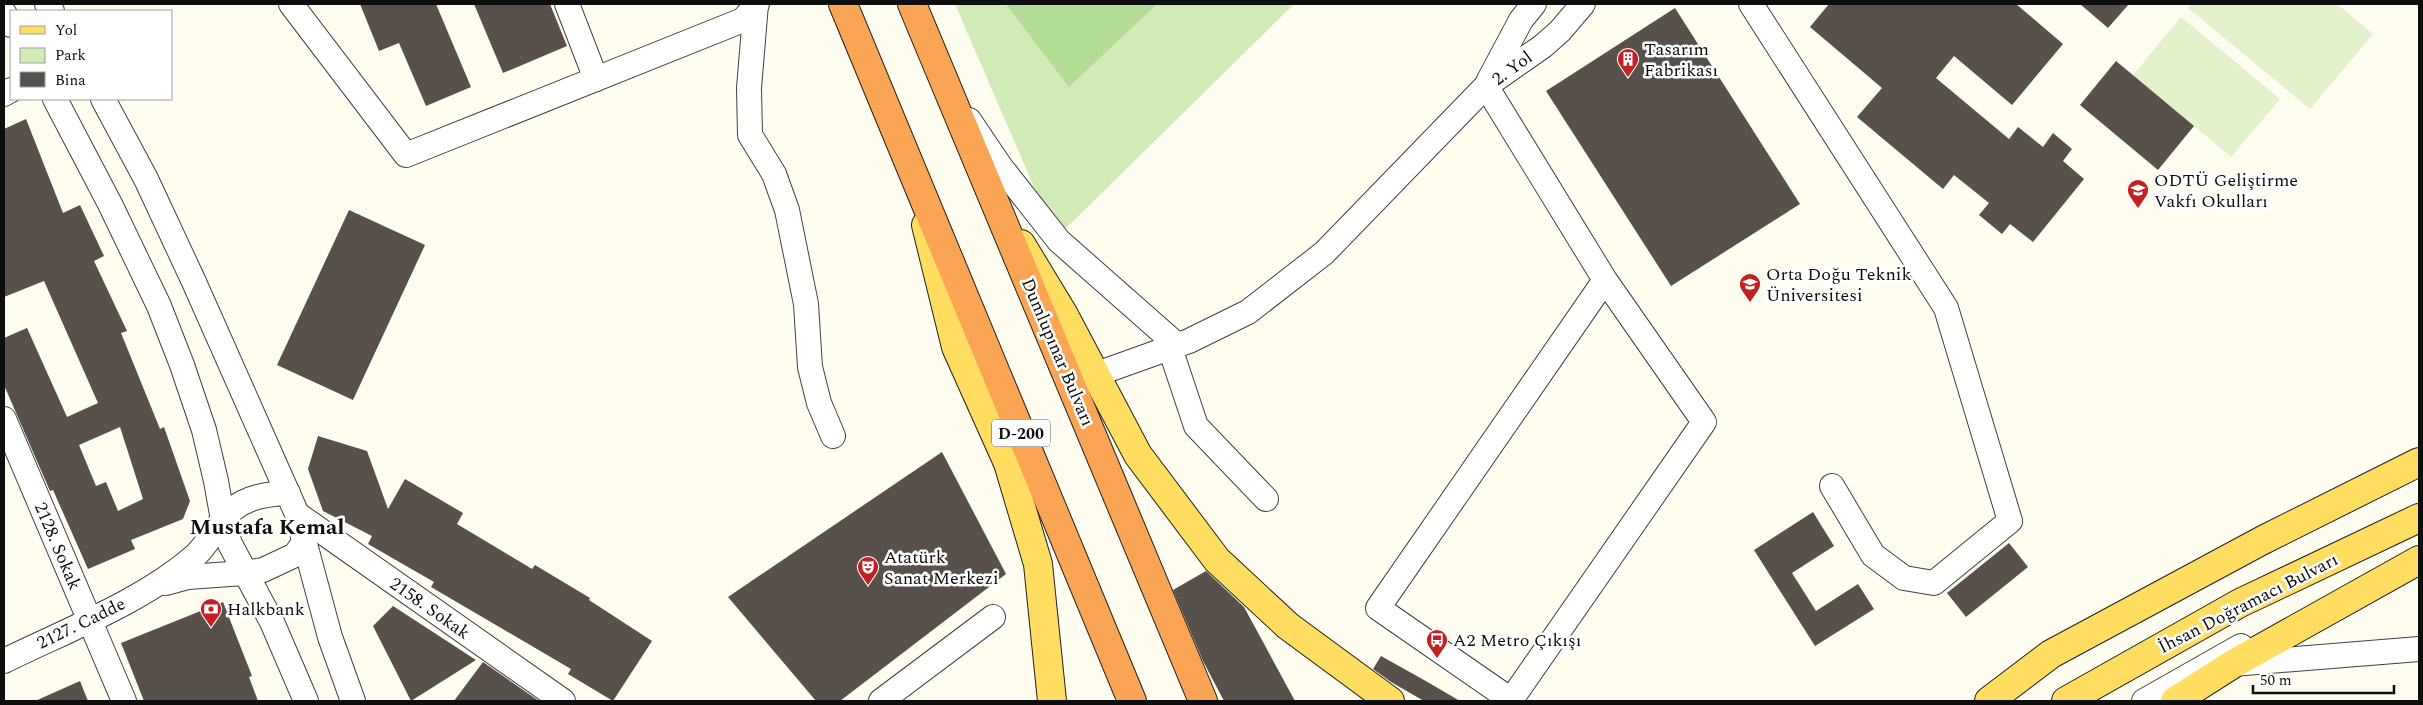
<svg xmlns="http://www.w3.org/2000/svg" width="2423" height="705" font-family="Spectral,serif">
  <rect width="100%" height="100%" fill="#fffcf0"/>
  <polygon fill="#d1ebb7" points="955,4 1294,4 1056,238"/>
  <polygon fill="#b3dd96" points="1006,4 1157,4 1069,87"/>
  <g fill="#e3f2ca">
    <polygon points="2192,4 2337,4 2373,34 2310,109 2188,8"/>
    <polygon points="2181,17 2280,99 2231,157 2133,75"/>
  </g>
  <g fill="#58504a" fill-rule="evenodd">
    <polygon points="360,4 436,4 471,87 426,106 399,43 379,51"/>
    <polygon points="474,4 550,4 567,46 503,73"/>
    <polygon points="1829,4 2016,4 2063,44 2012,105 1954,56 1936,78 2009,139 2018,127 2043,147 2053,133 2072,149 2063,161 2084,179 2033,242 2010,224 2002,234 1979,215 1989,203 1954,175 1943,189 1857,117 1882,88 1810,27"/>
    <polygon points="2080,4 2129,4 2108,28"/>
    <polygon points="1675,8 1800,204 1671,286 1546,91"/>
    <polygon points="2116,61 2194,126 2158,170 2080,105"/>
    <path d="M26,119l37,94 17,-8 24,51 -10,5 33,70 -6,2 39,96 4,-2 26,74 -7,18 -52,21 4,9 -47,20 -35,-79 -3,1 -46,-106v-47l23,-10 40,89 31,-14 -54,-122 -40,16v-168zM120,427l23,72 -25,12 -12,-29 -10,4 -17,-41z"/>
    <polygon points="349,210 425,245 353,400 277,365"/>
    <polygon points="318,436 367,451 388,509 405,479 463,513 457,524 532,569 535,565 590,598 589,600 652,641 613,701 568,674 571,669 431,587 434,582 368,544 372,536 323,511 308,469"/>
    <polygon points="942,452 1006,574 840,701 816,701 728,597"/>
    <polygon points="1813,512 1834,546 1792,573 1816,611 1858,584 1874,609 1815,646 1754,550"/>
    <polygon points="2009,543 2028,567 1966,617 1947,593"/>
    <polygon points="1206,571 1244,607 1295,701 1224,701 1203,661 1173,590"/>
    <polygon points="223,602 252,676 249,677 258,701 144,701 121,643"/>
    <polygon points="393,606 476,660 411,701 373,626"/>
    <polygon points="1381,656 1424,680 1460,701 1424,701 1391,682 1373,669"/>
    <polygon points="483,662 539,701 454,701"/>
    <polygon points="80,681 88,701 35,701"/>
  </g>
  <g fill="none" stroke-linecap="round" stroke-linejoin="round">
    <g stroke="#414141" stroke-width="26">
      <g id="minor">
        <polyline points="47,4 52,11"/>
        <polyline points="291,4 406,155 743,20 757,4"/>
        <polyline points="567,4 596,79"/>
        <polyline points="756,4 749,88 750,135 774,174 787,210 806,304 810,367 819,403 833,436"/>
        <polyline points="1751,4 1946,308 2010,521 1934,583 1904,578 1873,555 1832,486"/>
        <polyline points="4,13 11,25"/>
        <polyline points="1489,80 1521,20 1534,4"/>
        <polyline points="1486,86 1605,280 1704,422 1511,700 1378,608 1605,280"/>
        <polyline points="4,94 11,90"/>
        <polyline points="55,99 110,204 159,306 182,365 204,430 216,481 223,520 230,544 272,622 306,701"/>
        <polyline points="103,99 146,179 194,282 297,514 330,637 353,701"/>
        <polyline points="969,120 1000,166 1059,241 1177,345"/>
        <polyline points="1170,348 1196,426 1266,499"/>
        <polyline points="1094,375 1189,341 1248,312 1324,253 1486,86 1543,46 1560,31 1583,4"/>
        <polyline points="4,419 124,701"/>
        <polyline points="297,514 563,701"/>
        <polyline points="166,583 188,577 244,573 263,570 295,555 305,541"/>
        <path d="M4,661c63,-31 140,-60 192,-106 10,-10 17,-22 25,-33 16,-23 40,-28 67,-29"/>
        <polyline points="2233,664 2419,649"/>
        <polyline points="881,701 993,617"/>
        <polyline points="2144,701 2241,646"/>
      </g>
    </g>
    <g stroke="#1f1f1f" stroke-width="30">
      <g id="major">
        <polyline points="926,225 956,347 1008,463 1038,564 1052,701"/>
        <polyline points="1021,244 1064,315 1138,455 1217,560 1288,626 1390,701"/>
        <polyline points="1989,701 2051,654 2263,540 2419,462"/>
        <polyline points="2066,701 2240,603 2419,518"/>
        <polyline points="2175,701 2233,664 2419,560"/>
      </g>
    </g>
    <g stroke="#1f1f1f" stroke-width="30">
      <g id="highway">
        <polyline points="843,4 1132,701"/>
        <polyline points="912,4 1203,701"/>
      </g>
    </g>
    <use href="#minor" stroke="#fff" stroke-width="24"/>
    <use href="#major" stroke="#fedd61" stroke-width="28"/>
    <use href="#highway" stroke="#faa553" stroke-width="28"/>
  </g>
  <defs>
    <g id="building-pin" transform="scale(1.125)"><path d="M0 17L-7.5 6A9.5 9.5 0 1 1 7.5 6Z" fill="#c42023" stroke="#fff"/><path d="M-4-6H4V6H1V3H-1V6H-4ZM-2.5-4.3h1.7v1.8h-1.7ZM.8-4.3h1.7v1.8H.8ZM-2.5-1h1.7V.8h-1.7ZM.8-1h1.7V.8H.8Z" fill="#fff"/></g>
    <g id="school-pin" transform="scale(1.125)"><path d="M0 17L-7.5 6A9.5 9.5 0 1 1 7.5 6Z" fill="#c42023" stroke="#fff"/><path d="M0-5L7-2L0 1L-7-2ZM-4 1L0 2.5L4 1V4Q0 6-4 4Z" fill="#fff"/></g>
    <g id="university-pin" transform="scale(1.125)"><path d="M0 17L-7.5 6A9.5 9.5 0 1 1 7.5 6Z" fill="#c42023" stroke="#fff"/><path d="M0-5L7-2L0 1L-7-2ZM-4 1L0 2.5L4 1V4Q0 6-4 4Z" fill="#fff"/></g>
    <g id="theatre-pin" transform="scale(1.125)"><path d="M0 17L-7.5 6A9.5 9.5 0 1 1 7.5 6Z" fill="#c42023" stroke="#fff"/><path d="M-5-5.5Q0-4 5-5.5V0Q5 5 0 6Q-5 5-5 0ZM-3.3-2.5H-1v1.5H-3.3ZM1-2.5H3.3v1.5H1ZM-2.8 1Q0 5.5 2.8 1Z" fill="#fff"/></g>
    <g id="bank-pin" transform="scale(1.125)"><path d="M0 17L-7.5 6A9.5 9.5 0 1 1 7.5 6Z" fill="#c42023" stroke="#fff"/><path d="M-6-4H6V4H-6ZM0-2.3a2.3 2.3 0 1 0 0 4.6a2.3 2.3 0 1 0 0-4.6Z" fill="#fff"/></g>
    <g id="bus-pin" transform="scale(1.125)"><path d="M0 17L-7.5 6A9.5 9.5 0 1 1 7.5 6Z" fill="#c42023" stroke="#fff"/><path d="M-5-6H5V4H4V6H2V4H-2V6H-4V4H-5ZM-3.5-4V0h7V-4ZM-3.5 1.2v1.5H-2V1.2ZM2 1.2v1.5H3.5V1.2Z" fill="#fff"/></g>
  </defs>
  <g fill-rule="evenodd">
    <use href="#building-pin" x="1628" y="59"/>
    <use href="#school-pin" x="2138" y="190"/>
    <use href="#university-pin" x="1750" y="284"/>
    <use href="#theatre-pin" x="868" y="567"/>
    <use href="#bank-pin" x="211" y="609"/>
    <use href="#bus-pin" x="1437" y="640"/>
  </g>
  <g text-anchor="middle" stroke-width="5" stroke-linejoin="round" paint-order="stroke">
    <rect fill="#fff" stroke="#565656" stroke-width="1" x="992" y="419.5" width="58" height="27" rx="4"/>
    <g font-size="16" font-weight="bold" fill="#0e0e0e">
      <text x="1021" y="439">D-200</text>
    </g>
    <g font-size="18" fill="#0e0e0e" stroke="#fff" text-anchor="start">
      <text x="1644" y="55">Tasarım<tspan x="1644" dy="21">Fabrikası</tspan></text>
      <text x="2154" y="186">ODTÜ Geliştirme<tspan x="2154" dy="21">Vakfı Okulları</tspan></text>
      <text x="1766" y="280">Orta Doğu Teknik<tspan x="1766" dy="21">Üniversitesi</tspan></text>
      <text x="884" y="563">Atatürk<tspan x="884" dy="21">Sanat Merkezi</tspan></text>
      <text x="227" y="615">Halkbank</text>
      <text x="1453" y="646">A2 Metro Çıkışı</text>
    </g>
    <g font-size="18" fill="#0e0e0e" stroke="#fff">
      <text transform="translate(1512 68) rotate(-36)" y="6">2. Yol</text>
      <text transform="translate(1058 352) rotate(67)" y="6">Dumlupınar Bulvarı</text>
      <text transform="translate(58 546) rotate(67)" y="6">2128. Sokak</text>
      <text transform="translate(2248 603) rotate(-27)" y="6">İhsan Doğramacı Bulvarı</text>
      <text transform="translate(430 608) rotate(35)" y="6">2158. Sokak</text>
      <text transform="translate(81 623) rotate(-26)" y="6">2127. Cadde</text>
    </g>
    <g font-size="22" font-weight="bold" fill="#0e0e0e" stroke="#fff">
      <text x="267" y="534">Mustafa Kemal</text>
    </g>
  </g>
  <rect width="2423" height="705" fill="none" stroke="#0e0e0e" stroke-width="10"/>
  <rect x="10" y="10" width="162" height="90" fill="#ffffff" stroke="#9f9f9f"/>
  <rect x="20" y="26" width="25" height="8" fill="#fedd61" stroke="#9f9f9f"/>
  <text x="55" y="35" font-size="15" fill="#0e0e0e">Yol</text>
  <rect x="20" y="48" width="25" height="15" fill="#d1ebb7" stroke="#9f9f9f"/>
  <text x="55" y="60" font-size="15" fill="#0e0e0e">Park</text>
  <rect x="20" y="72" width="25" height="15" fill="#58504a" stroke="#9f9f9f"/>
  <text x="55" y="85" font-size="15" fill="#0e0e0e">Bina</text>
  <path d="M2253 685v8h141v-8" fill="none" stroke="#0e0e0e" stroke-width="2.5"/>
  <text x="2260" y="685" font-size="15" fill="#0e0e0e" stroke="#ffffff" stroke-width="4" paint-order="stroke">50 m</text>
</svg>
